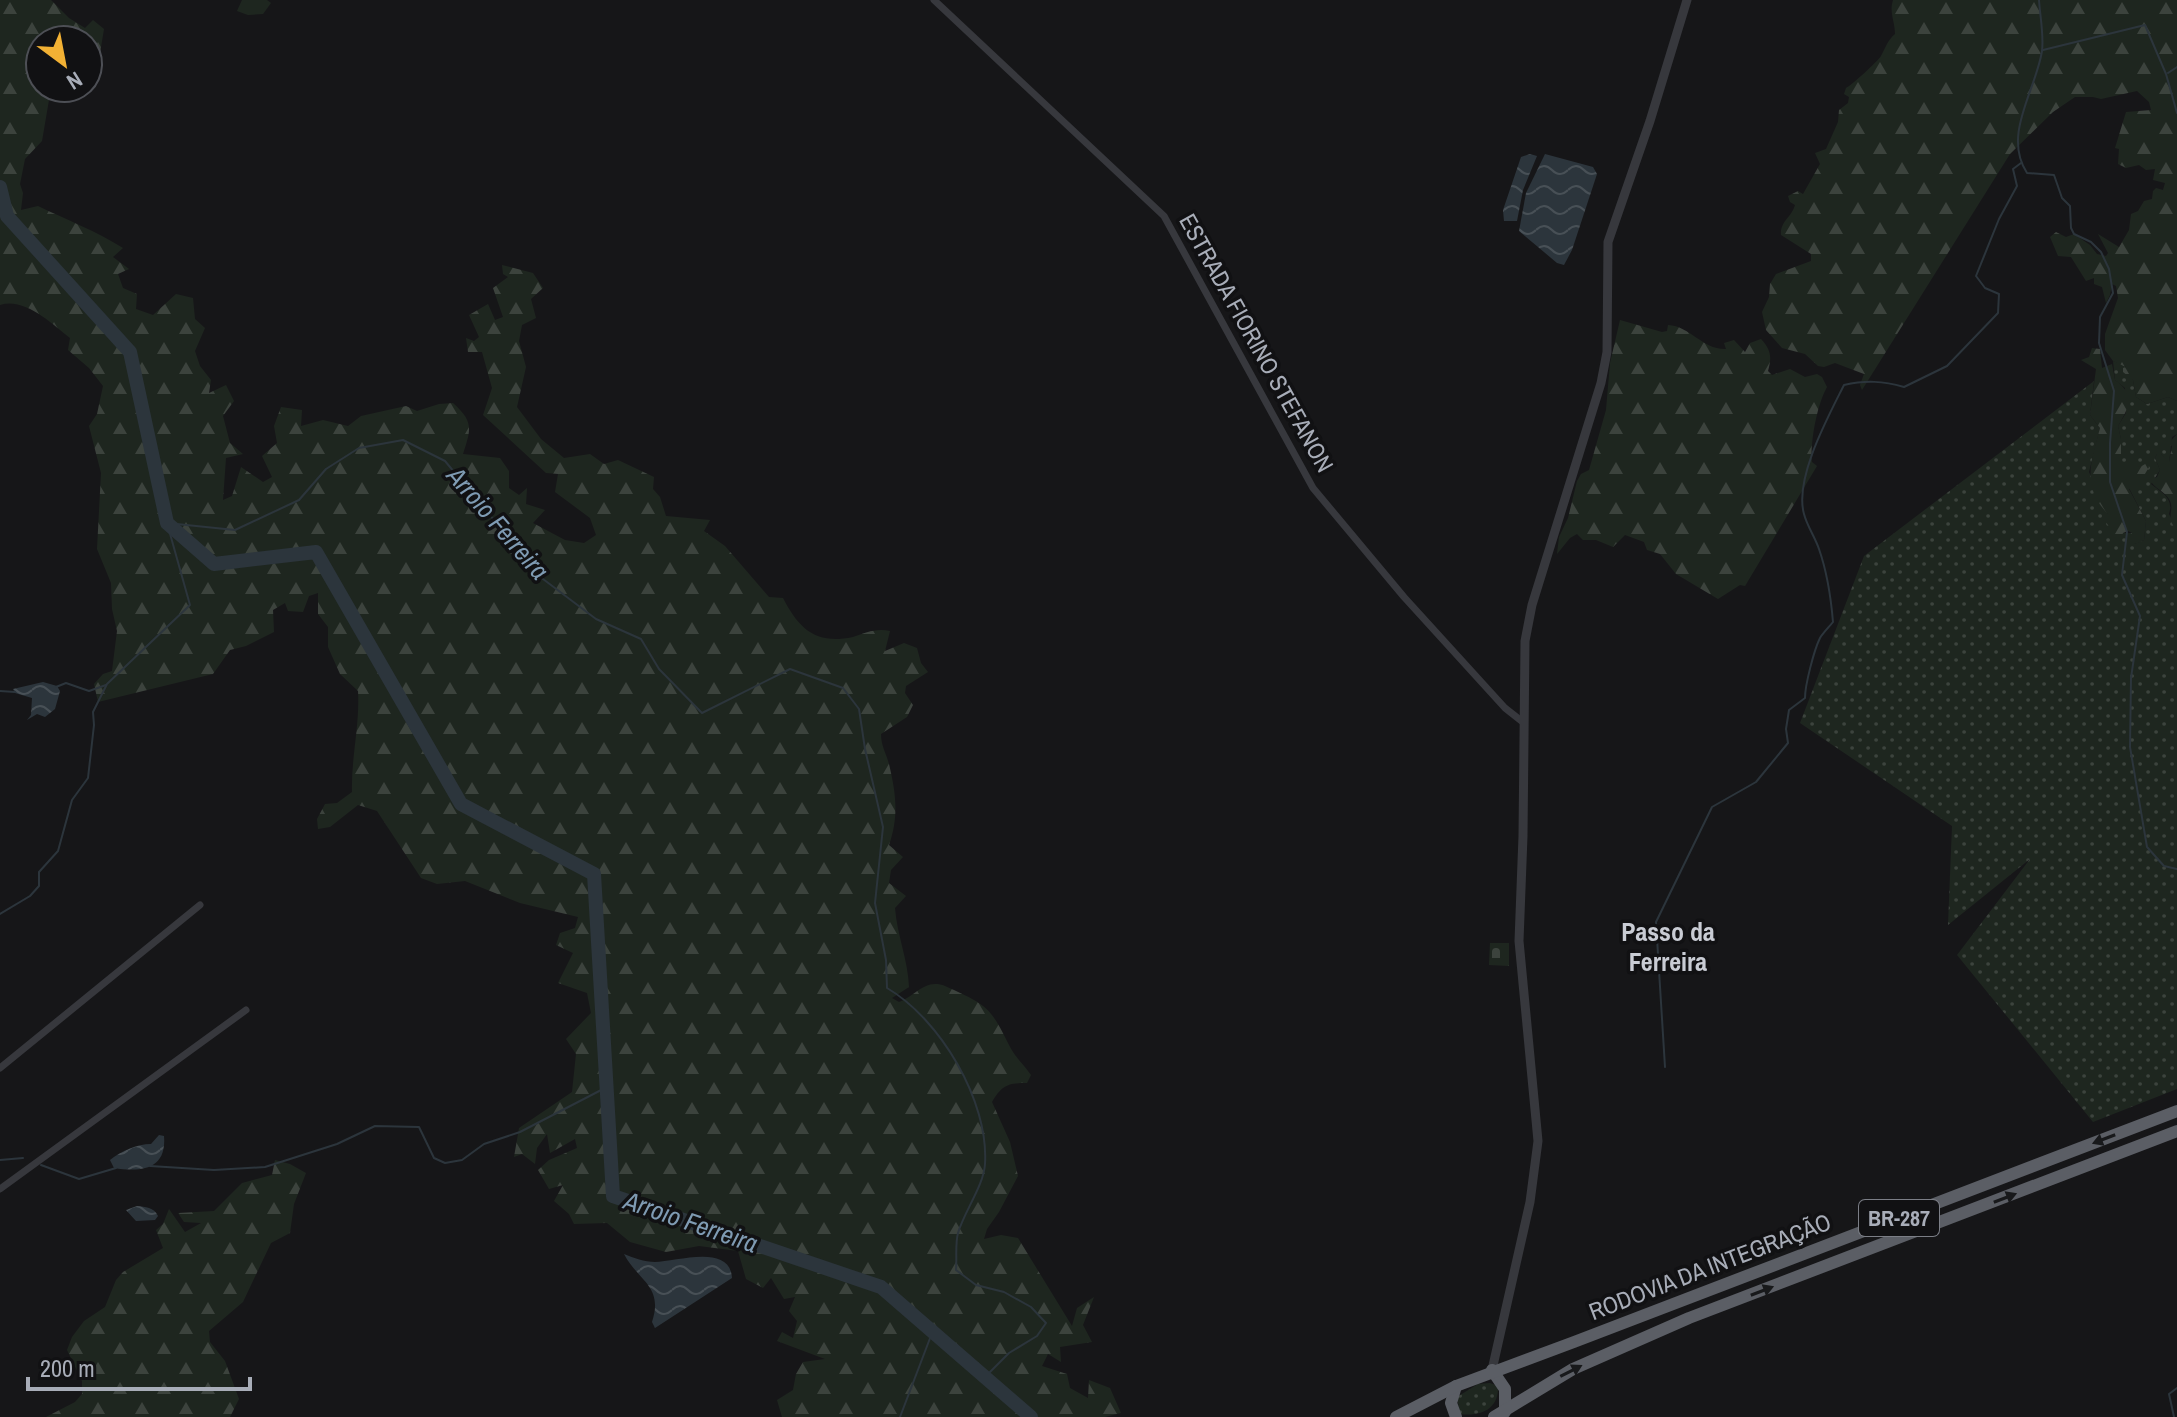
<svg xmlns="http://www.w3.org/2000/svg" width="2177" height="1417" font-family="'Archivo Narrow',sans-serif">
  <defs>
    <pattern id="grass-dots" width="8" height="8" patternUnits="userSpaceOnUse" patternTransform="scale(2)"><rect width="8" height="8" fill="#1e261f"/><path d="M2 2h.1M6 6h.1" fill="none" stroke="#3c433d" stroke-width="1.8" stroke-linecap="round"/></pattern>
    <pattern id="forest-firs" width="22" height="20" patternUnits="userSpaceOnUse" patternTransform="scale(2)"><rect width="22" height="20" fill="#1e261f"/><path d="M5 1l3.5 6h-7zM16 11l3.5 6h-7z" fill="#3c433d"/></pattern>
    <pattern id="cemetery-stones" width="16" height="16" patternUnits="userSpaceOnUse" patternTransform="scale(2)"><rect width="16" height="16" fill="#1e261f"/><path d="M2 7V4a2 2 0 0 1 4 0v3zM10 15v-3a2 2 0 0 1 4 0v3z" fill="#3c433d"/></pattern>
    <pattern id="water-waves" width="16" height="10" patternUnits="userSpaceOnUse" patternTransform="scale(2)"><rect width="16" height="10" fill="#2c353c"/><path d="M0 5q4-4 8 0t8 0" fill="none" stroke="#485056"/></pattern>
  </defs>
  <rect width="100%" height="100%" fill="#161618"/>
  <g fill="url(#grass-dots)">
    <path d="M2113,361l11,4 9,15 3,17 11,7 21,-7 9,4v33l-5,3 -3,26 -8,-9h-4l-2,4 5,12 -9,14c11,9 23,14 18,30l8,16v559l-84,33 -136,-167 73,-96 -82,66 4,-99 -152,-103 64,-167 230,-175 -4,34 10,13 -11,44 19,42 15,19h9l3,11 9,-4 2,-19 -17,-33 11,-21 -19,-2v-26l-3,-13 8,-13 -1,-25 -10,-8z"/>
    <path d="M1490,1383l8,3c1,22 -16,31 -38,28l-3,-17 21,-13z"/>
  </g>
  <g fill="url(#forest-firs)">
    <path d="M0,0h51l18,18 16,10 8,-8 11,9 -4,24 -12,6v-19h-48v48h11l-9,53 -17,18 -5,25 3,9 -2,17 17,-4c27,13 60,26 85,42l-10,9 16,12 -11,5 5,14 14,6 -1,15 17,6 23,-21 17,4 2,21 10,9 -10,23 5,15 11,14 -2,13 17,-8 8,16 -11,15 7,27 13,11 -17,4 -3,42 9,-4 9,-29 22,15 9,-5 -10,-21 15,-13 -3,-17 7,-19 21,3 -1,16 22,-6 25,6 13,-10 45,-10 11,5 22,-7 14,-1c21,19 18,26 10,51l37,4 9,13v17l10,7 8,-7 -1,16 19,6 -12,13 32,17 19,3 12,-8 -6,-17 -35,-26 3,-18 -12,-1 -63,-58 9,-27 -10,-36h-14l-2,-14 8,3 5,-4 -10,-22 19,-11 7,16 8,-3 -10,-29 15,-11 -5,-3 -1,-9 31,8 10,15 -12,11 5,19 -14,7 -3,16 7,26 -9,40 24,32 23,19 26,-4 14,10 14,-4 36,17 -1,12 7,8 6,19 44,4 -6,11 21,15 44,51 14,1c16,31 33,47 70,39 13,-4 22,-9 37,-6l-5,20 19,-8 13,5 4,15 7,9 -22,14 -1,7 8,12 -6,12 -26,17c0,12 5,19 8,30 7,30 10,52 0,81l14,12 -12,13 -2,13 17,13 -11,12c2,27 13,52 14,79l-17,11 7,4c14,-5 23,-19 38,-18 5,0 12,4 17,6 35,16 38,21 55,55 5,11 15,20 22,30l-4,8c-19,0 -25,2 -35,19l18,40 8,34 -19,36 -12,17 -3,10 17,-4 17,3 54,88 5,-18 17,-11 -11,28 9,17 -32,5 1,15 -13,-8 -6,12 25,8 3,14 18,10 1,-18 21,8 11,25 -16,4h-323l-5,-17 16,-10 3,-16 7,-12 22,-3 -48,-18 5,-9 11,6 4,-17 -8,-10 6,-14 -11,2 -13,-21 -8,10 -17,-9 -8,-28 -39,-5 -33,6 -36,-10 -23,-19 -33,1 -5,-10 -15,-13 9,-16 -14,4 -11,-19 11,-10 28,-12 -2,-9 -25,14 -3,-19 -10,14 -2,16 -13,-10 -8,3 5,-29 53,-36 4,-38 -10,-15 25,-26 -4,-20 -29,-10 15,-30 -17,-8 4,-12 15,-5 3,-11 -58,-14 -55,-22 -28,3 -16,-6 -44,-67 -19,-6 -28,22 -12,2 -1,-10 8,-15 12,-1 15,-11c-1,-34 8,-67 6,-101l-18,-17 -12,-27v-20l-10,-13v-21l-9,3 -6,16 -15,-1 -3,-8 -12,7 1,22 -28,14 -16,4 -17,24 -115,28 -4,-18 9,-10 9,-3 5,-40 -5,-22 -1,-26 -14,-34 4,-76 -12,-47 8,-12 6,-28 -14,-18 -21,-18 2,-12c-18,-14 -45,-41 -70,-33z"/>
    <polygon points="242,0 267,0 271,3 263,14 248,15 237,11"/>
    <path d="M1893,0h284v401l-9,-4 -21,7 -11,-7 -3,-17 -10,-8v-4l3,-1 -13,-6 -8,-11v-16l13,-36 -2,-12 -4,-2 -2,11 -4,8 -4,-16 -8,-3v-6l-8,3 -15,-24 -13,-1 -8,-19 6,-5 10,5 8,-3 16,11 7,9 9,2 2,-3 -10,-19 21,13 10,-17 2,-16 7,-3 6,-10 8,-2 1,-8 3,-3 7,2 2,-7 -12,-3 2,-11 -9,1 -7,-5 -13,3 -8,-4 1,-15 -4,-1 11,-36 25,-2 -2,-8 -12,-11 -36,8 -8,-2h-18l-22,15 -43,42 -148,236 -2,-5 4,-11 -29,-11 -11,4 -6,-1 -13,-12 -23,-6 -16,-18 -4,-18 7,-15 1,-13 6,-10 35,-13v-7l-30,-19c-1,-14 11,-18 14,-30l-5,-3 -2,-6 10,-5 5,3 17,-30 -5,-11 11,-4 12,-27 1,-12 9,-7 1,-6 -5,-3 2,-6c5,-2 32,-27 35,-32 5,-9 6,-15 14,-22 0,-13 -6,-21 -2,-34z"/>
    <path d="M1620,320l42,12 5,-1 1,-6c22,1 35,25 58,24l-2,-6 10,-3 11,12 5,-9 11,-4c10,11 11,18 7,32l4,4 18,-6 15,8 12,-3 5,3 5,10c-10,18 -17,55 -15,75l5,4 -72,120 -5,-1 -22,14 -42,-25 -16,-20 -13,-4 -3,-8 -19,-7 -12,12 -17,-7h-13l-6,-6 -7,4 -13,16 2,-17 9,-19 9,-37 4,-7 8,-4 17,-60 4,-47z"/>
    <path d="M2092,348l8,1 2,19 10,-4 3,16c21,15 14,27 3,46l3,13v26l11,-1 8,3 7,-4 2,4 -11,19 -9,3 17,32 -2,19 -8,4 -4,-2v-9l-4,-2 -5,2 -4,10 -9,-3 3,-7 -7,-11 2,-8c-27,-28 -17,-52 -8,-86l-10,-13 6,-46 -15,-9 8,-3z"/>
    <path d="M2177,434v96c-13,-13 -1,-20 -8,-31 -5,-8 -15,-11 -19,-19l7,-3 3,-7 -5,-12 2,-4h4l8,8 3,-16 -4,-2z"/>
    <polygon points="275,1160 290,1164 306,1173 294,1204 290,1233 271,1243 243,1302 209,1331 210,1342 225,1361 239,1399 230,1417 46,1417 75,1402 82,1394 82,1381 67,1350 72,1337 84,1321 105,1307 116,1280 123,1272 163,1248 156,1230 163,1224 169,1209 185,1232 201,1223 184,1222 178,1213 214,1211 242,1183 272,1175"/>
  </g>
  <polygon fill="url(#cemetery-stones)" points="1490,943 1509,943 1509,966 1489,965"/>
  <g fill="url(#water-waves)">
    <polygon points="1530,154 1537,156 1523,190 1517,221 1504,221 1503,210 1521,157"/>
    <polygon points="1545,154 1593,167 1597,174 1572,250 1564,265 1557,263 1519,231 1526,193"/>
    <polygon points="43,682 57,686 60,691 55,709 45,717 37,714 27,720 31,715 32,698 15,693 13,689"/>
    <path d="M159,1135l5,1c3,35 -25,36 -50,32l-4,-8c11,-9 27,-16 41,-16z"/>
    <path d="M137,1206c8,1 17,1 21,10l-3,4 -19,1 -10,-11z"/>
    <path d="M624,1254c10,4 20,8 31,8 21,0 75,-19 77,16l-77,50 -3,-6c12,-36 -14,-41 -28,-68z"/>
  </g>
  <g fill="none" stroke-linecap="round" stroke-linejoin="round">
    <g stroke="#2c353c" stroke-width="2">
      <path d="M2039,0c1,16 5,35 3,51 -6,39 -40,84 -15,122l27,2 8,23 8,8 1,22 3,6 17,8 10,10 8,17 4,24 -13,24 -1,26 15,48 -4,52v39l17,50 -5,43 18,41 -9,62 -1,69 17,100 17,19 13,3"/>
      <polyline points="2043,50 2145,25 2166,74 2177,113"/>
      <polyline points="2168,73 2177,67"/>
      <polyline points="56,687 66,683 89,691 106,685"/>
      <polyline points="0,691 15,692"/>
      <path d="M0,914l30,-18 9,-10v-14l19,-21 14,-51 16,-22 6,-53 -1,-13 14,-28 83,-79 -23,-82 68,7 64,-30 27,-31 33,-21 44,-8 42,21 98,118 53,40 45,20 18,30 43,44 88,-44 53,19 16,21 6,40 18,78 -8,76 11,57 1,28c53,31 102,113 98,176 -1,21 -21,48 -27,69 -3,11 -1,25 -2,37l20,15 28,7 27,15 15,16 -9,13 -28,17 -24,24"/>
      <path d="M1665,1067l-9,-145 56,-115 44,-25 32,-39 -2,-14 3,-19 16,-12c0,-13 9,-48 15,-60 3,-5 9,-11 13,-16 -2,-24 -6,-50 -14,-73 -4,-12 -12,-23 -15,-35 -10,-35 24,-97 40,-129 22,-5 39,-4 60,2l43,-21 51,-53 1,-19 -14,-6 -9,-12 23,-57 18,-33 -4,-17 8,-6"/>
      <polyline points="0,1160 23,1158"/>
      <polyline points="41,1165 79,1179 116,1168"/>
      <polyline points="150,1166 214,1170 265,1167 337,1144 375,1126 419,1127 434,1158 445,1163 462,1160 484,1144 520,1132 607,1087"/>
      <polyline points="900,1417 932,1333"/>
      <polyline points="2174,1417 2169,1394 2177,1388"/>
    </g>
    <polyline stroke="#2c353c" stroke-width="14" points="0,187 7,216 130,352 167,523 214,564 316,552 461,804 594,874 613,1196 881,1287 1031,1417"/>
    <g stroke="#37383d" stroke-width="7">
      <polyline points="934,0 1164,216 1313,488 1404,597 1505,708 1524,723"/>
      <polyline points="0,1068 200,905"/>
      <polyline points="0,1189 246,1010"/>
    </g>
    <polyline stroke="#37383d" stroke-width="9" points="1492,1370 1530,1202 1538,1141 1519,941 1523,836 1525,641 1532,605 1601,383 1607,352 1608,242 1650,121 1687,0"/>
    <g stroke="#5b5e65" stroke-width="12">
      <polyline points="1492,1370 1505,1389 1505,1412"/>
      <polyline points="1456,1386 1451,1403 1456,1417"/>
      <polyline points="1396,1417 1456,1386 1574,1342 2177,1111"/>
      <polyline points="1494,1417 1573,1369 1689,1318 2177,1131"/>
    </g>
  </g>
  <defs><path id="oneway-solid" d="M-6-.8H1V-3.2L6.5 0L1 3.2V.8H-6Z" transform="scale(2)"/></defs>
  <g fill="#18191b">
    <use href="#oneway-solid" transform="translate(2104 1139) rotate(159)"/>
    <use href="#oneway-solid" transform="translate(2005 1198) rotate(-21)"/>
    <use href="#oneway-solid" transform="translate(1762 1291) rotate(-21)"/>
    <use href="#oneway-solid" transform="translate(1571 1371) rotate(-27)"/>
  </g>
  <g text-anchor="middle" stroke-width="7" stroke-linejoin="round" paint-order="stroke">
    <rect fill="#111113" stroke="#7b7e86" stroke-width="2" x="1859" y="1200" width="80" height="36" rx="6"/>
    <g font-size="22" font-weight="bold" fill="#a8adb8">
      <text x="1899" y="1226">BR-287</text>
    </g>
    <g font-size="24" fill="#a8adb8" stroke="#111113">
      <text transform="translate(1256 343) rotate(61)" y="8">ESTRADA FIORINO STEFANON</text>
      <text transform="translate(1710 1267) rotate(-21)" y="8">RODOVIA DA INTEGRAÇÃO</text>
    </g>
    <g font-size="26" font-style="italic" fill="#7f9bb3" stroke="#111113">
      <text transform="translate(498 523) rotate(49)" y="9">Arroio Ferreira</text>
      <text transform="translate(691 1222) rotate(19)" y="9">Arroio Ferreira</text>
    </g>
    <g font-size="26" font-weight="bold" fill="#c9ccd4" stroke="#111113">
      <text x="1668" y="941">Passo da<tspan x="1668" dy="30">Ferreira</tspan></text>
    </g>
  </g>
  <g transform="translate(64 64) rotate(148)"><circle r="38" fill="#111113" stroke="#4d4f55" stroke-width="2"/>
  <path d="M0-6L14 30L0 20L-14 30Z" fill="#f2b134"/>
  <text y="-12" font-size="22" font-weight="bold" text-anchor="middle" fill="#a8adb8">N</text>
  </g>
  <path d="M28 1377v12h222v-12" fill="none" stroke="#a8adb8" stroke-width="4"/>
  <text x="40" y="1377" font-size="24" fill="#a8adb8" stroke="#111113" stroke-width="6" paint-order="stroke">200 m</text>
</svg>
